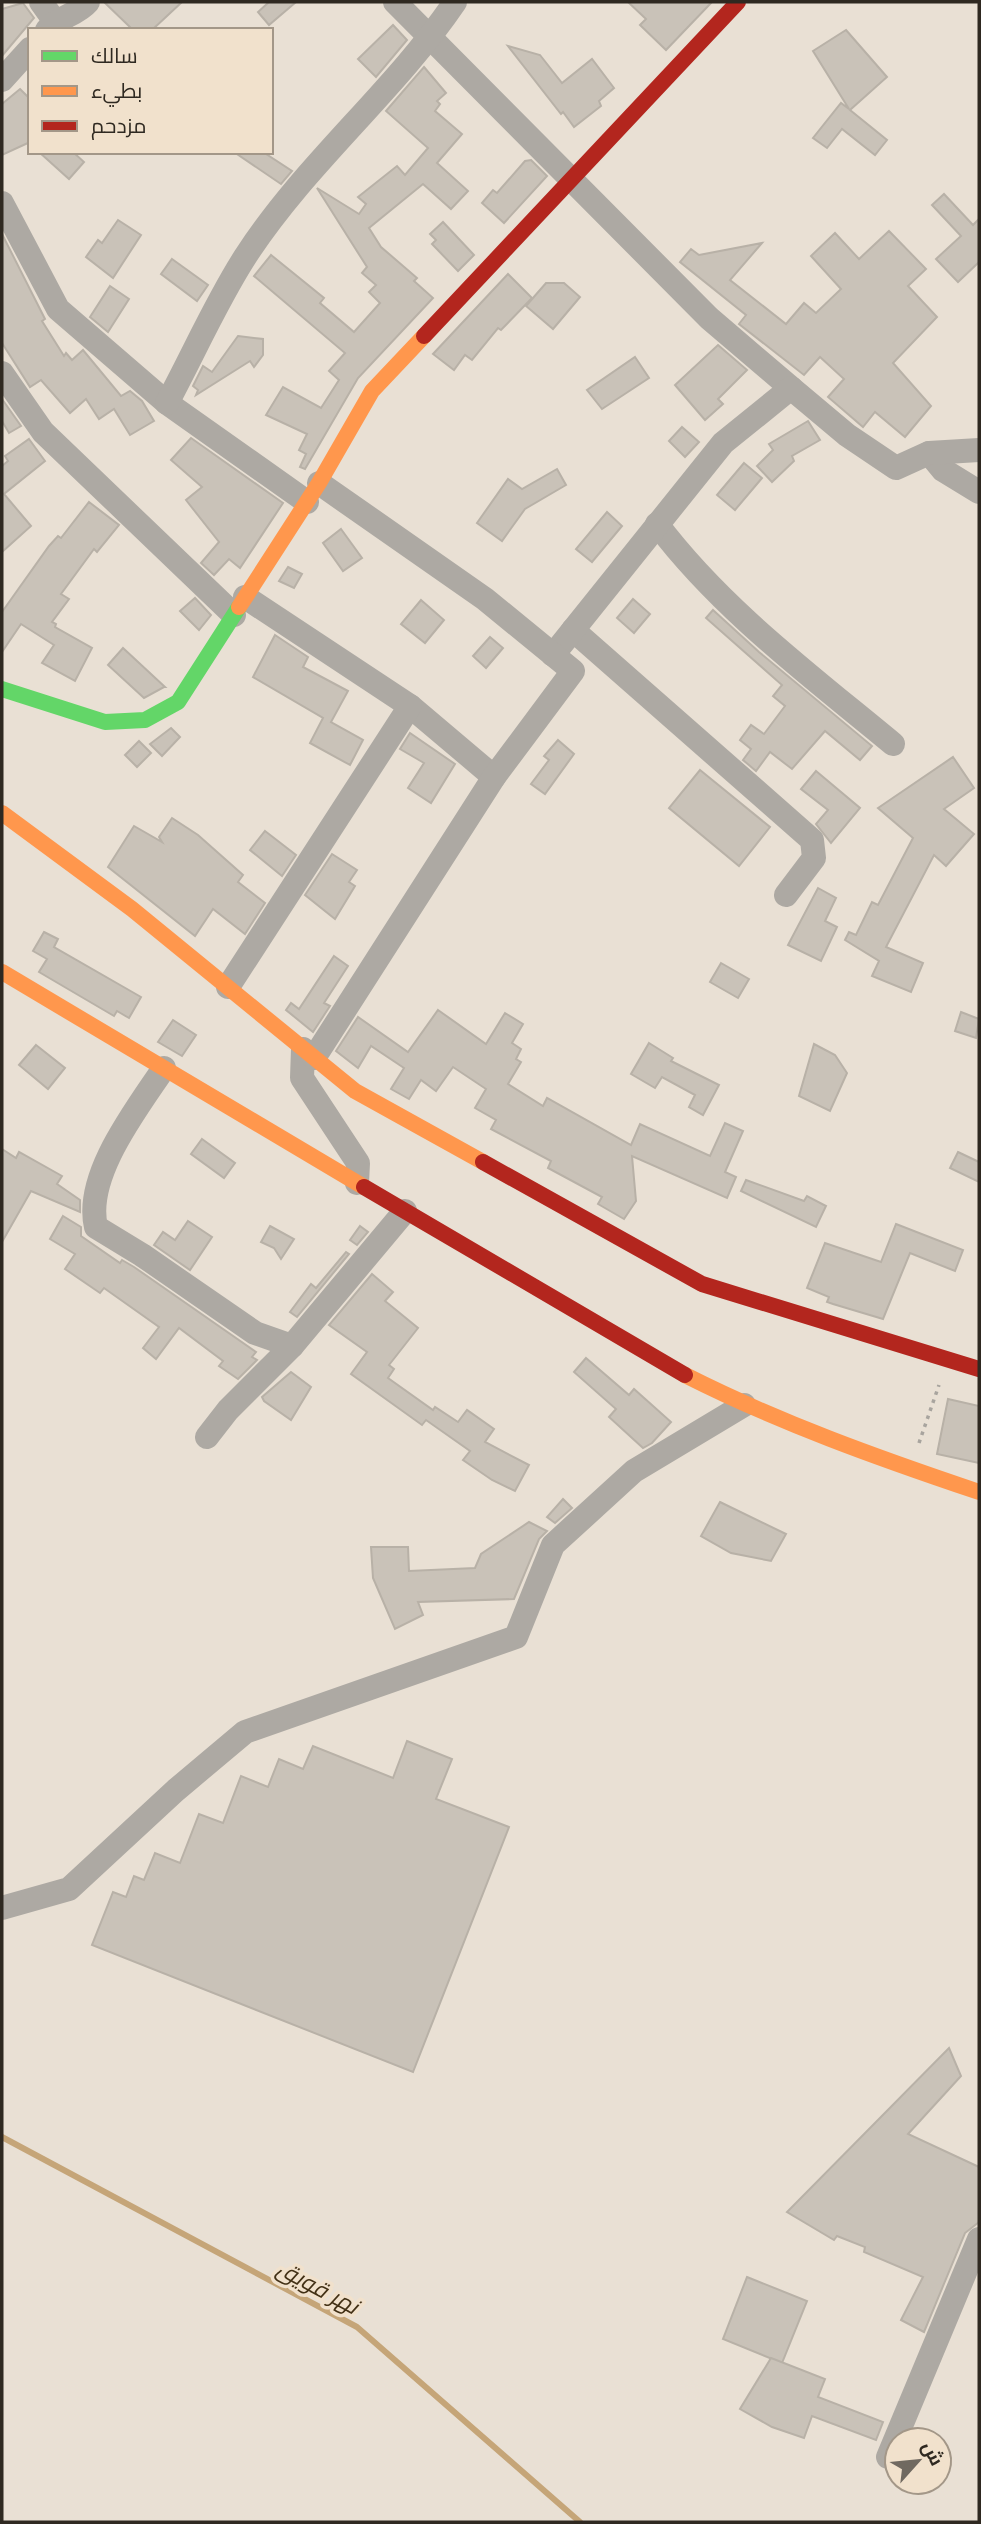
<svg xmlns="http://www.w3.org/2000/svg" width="981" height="2524" font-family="Lora,Cairo,serif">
  <rect width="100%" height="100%" fill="#e9e0d4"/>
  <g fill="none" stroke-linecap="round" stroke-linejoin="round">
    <polyline stroke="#c5a578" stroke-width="6" points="2,2137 357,2327 580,2522"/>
  </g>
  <g fill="#c9c2b8" stroke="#b8b1a7" stroke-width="2">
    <polygon points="104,2 182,2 152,30 133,30"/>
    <polygon points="269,2 296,2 269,25 258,12"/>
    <polygon points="628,2 712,2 666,50 640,25 646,19"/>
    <polygon points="23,3 34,18 2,56 2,9"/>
    <polygon points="393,25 407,40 376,77 358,59"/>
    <polygon points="846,30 887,77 850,110 887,140 875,155 842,129 827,148 813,138 841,103 849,109 813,51"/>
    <polygon points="508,46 540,55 562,83 592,59 614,88 599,101 601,106 574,127 563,112 561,114"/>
    <polygon points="424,67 446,93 437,101 440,104 435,111 462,134 437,163 468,191 451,209 423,184 369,228 381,247 417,278 414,281 433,298 358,378 305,469 300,467 306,454 299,450 307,434 266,415 283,387 321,408 339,380 329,371 345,353 254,276 271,255 324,298 320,303 354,332 380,303 369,292 376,285 362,273 367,267 317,188 359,214 366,204 358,197 397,166 405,175 428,148 386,111"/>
    <polygon points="20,89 30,99 30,142 2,155 2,104"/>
    <polygon points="39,152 73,152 84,162 69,179"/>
    <polygon points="234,152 263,152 292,171 281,184"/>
    <polygon points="531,160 547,176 504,223 482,203 493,190 497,193 525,161"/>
    <polygon points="944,194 973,225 979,219 979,262 958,282 936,259 961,236 932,205"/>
    <polygon points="118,220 141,235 113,278 86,257 98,240 102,243"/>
    <polygon points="443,222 474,255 458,271 432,244 436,240 430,234"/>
    <polygon points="889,231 926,269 908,286 937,317 893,363 931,406 905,437 875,412 863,427 828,397 844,379 820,357 804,375 739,324 746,315 680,262 691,249 699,255 762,243 730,280 786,324 804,303 816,313 841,289 811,256 835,233 859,259"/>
    <polygon points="2,234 45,319 42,321 64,356 66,353 72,360 83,350 121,396 130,391 142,401 154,421 130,435 114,409 99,419 86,399 70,413 41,380 30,387 2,343"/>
    <polygon points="172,259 208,285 197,301 161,274"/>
    <polygon points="508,274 532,298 501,330 498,328 472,360 465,355 454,370 433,354"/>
    <polygon points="546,283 564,283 580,297 553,329 526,306"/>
    <polygon points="110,286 129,299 108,332 90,317"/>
    <polygon points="238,336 263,339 263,355 254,367 250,361 196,395 198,390 193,386 203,366 212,372"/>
    <polygon points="718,345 747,370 718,399 723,404 705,420 675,385"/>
    <polygon points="635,357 649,378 602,409 587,390"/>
    <polygon points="2,399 21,426 9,433 2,421"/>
    <polygon points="808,421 820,440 792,456 794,461 772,482 757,466 773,450 769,444"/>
    <polygon points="682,427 699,442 685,457 669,441"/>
    <polygon points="191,438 283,503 240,568 229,559 214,575 201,563 219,542 186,500 202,487 171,460"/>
    <polygon points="29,439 45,461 4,494 31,526 2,552 2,466 8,461 5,456"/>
    <polygon points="744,463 762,478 735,510 717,495"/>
    <polygon points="557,469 566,485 525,509 502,541 477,523 508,479 522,489"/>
    <polygon points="89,502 119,525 97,552 94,549 61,594 69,599 52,622 56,624 55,627 92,648 75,681 42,663 54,645 21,624 2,652 2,612 49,546 58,536 61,538"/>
    <polygon points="607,512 622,526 592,562 576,549"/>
    <polygon points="341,529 362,558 343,571 323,543"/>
    <polygon points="288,567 302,574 294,588 279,581"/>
    <polygon points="195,598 211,615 199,630 180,611"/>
    <polygon points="633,599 650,614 634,633 617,618"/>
    <polygon points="421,600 444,620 425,643 401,624"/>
    <polygon points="713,610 759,652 872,746 860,760 825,731 792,769 770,752 756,771 743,760 751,749 740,740 751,725 764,734 785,706 773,696 782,685 706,618"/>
    <polygon points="275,635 308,657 303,667 348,691 331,722 363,740 350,765 310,743 323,718 253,677"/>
    <polygon points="490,637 503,648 486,668 473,656"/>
    <polygon points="123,648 165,687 164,687 144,698 108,665"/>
    <polygon points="171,728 180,737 162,756 150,744"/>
    <polygon points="410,733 455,764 431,803 408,788 424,763 400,749"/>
    <polygon points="558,740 574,754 545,794 531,784 549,760 544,756"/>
    <polygon points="139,741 151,753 137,767 125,755"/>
    <polygon points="953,757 974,788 944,809 974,834 946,866 934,855 886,947 923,963 911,992 872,976 879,961 845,940 849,932 856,935 872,902 878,905 913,838 878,808"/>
    <polygon points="700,770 770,827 739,866 669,808"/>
    <polygon points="816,771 860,808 831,843 816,824 828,810 801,789"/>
    <polygon points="172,818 198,835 243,875 238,882 265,903 245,934 213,909 195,936 108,867 134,826 162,842 159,837"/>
    <polygon points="265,831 296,855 282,876 250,850"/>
    <polygon points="332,854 357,870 349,882 355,886 335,919 305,895"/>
    <polygon points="818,888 836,898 825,921 837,927 821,961 788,945"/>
    <polygon points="44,932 58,939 54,947 141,997 129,1018 117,1011 114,1016 39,972 47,959 33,951"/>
    <polygon points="334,956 348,966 324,1003 330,1006 313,1032 286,1010 291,1003 299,1009"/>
    <polygon points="721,963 749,979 738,998 710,982"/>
    <polygon points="438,1010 486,1044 505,1013 523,1024 512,1043 521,1049 516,1059 521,1062 508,1084 543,1106 547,1098 631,1145 640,1124 710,1156 725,1123 743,1131 725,1172 736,1177 727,1198 632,1156 636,1201 624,1219 598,1204 602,1197 548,1168 551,1161 491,1129 496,1120 475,1108 486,1089 453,1067 436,1091 421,1080 409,1099 391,1089 404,1068 371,1046 358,1068 336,1051 358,1017 408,1052"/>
    <polygon points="961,1012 979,1019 976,1038 955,1031"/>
    <polygon points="173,1020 196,1035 182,1056 158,1042"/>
    <polygon points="649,1043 673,1058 671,1061 719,1085 703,1115 689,1107 695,1095 662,1077 655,1088 631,1074"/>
    <polygon points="814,1044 835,1055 847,1073 830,1111 799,1096"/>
    <polygon points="36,1045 65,1068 48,1089 19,1065"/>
    <polygon points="202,1139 235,1163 224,1178 191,1154"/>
    <polygon points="2,1149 16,1158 19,1152 62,1176 57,1184 80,1200 80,1212 31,1191 2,1242"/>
    <polygon points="958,1152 979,1162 979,1182 950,1168"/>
    <polygon points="746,1180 804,1201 807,1196 826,1206 816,1227 741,1191"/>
    <polygon points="63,1216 81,1227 81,1236 120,1263 122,1260 134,1267 256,1352 252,1357 257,1360 238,1379 219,1366 223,1361 179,1328 156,1359 143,1348 159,1327 104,1288 100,1293 65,1269 75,1254 50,1239"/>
    <polygon points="188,1221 212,1237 190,1270 154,1245 163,1232 175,1240"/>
    <polygon points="896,1224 963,1250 955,1271 910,1253 883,1319 833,1304 827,1302 829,1297 807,1288 825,1243 881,1262"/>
    <polygon points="270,1226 294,1239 281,1259 274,1248 261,1242"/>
    <polygon points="360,1226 368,1232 357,1245 350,1240"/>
    <polygon points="346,1252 349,1254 297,1317 290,1312 311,1284 316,1288"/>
    <polygon points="372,1274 393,1292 385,1301 418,1328 389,1365 394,1369 388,1378 433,1410 435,1407 458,1422 467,1410 494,1429 485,1442 529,1465 515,1491 492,1480 463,1460 470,1451 426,1420 422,1425 351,1374 367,1352 329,1325"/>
    <polygon points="586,1358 629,1395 634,1389 671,1422 652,1443 643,1448 609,1417 616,1409 574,1372"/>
    <polygon points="291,1372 311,1387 291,1420 264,1401 262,1397"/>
    <polygon points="948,1399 979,1406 979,1463 937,1454"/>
    <polygon points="563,1499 572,1508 555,1523 547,1517"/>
    <polygon points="720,1502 786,1534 771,1561 731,1553 701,1536"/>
    <polygon points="529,1522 547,1531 539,1539 514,1599 418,1602 423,1615 395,1629 373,1578 371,1547 408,1547 409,1571 475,1568 481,1554"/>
    <polygon points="407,1741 452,1759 436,1799 509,1827 413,2072 92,1945 113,1892 126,1897 134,1876 144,1880 155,1853 180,1863 199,1814 223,1823 241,1776 268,1787 279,1759 303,1769 313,1746 393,1778"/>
    <polygon points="949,2048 961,2076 908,2134 979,2167 979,2222 965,2233 924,2332 901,2320 923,2277 864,2252 865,2247 837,2236 834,2240 787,2212"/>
    <polygon points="747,2277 807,2301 782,2363 723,2339"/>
    <polygon points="771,2358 825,2379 818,2397 883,2422 876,2440 812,2416 804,2438 772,2427 740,2409"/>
  </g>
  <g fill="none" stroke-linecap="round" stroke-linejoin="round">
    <polyline stroke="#a8a49e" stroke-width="3.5" stroke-dasharray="3.5 5" stroke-linecap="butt" points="919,1443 939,1385"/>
    <g stroke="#ada9a3" stroke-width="24">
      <polyline points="41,2 61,30"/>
      <polyline points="395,2 709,318 791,388"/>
      <path d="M47,30c12,-14 29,-14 41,-28"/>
      <polyline points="2,80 30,49"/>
      <polyline points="2,203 58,309 167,403 307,502"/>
      <polyline points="2,373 43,432 234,615"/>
      <path d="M167,403c26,-48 49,-101 78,-146 60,-93 149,-165 210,-255"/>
      <polyline points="929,453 943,470 979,492"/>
      <path d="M657,524c64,85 154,152 236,220"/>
      <polyline points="573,630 812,840 814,858 786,895"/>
      <polyline points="553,655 723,443 791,388 847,435 896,468 929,453 979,450"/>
      <polyline points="410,706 494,777"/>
      <polyline points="228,987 410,706 245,597"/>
      <polyline points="303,1049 302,1078 358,1163 357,1183"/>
      <polyline points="314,1058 494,777 573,671 485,599 319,483"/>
      <path d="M164,1068c-28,42 -80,108 -68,159l46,28 113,78 37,13"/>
      <polyline points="207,1437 228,1410 292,1346 405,1211"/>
      <polyline points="2,1908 69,1889 176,1790 245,1732 516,1637 553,1545 634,1471 744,1405"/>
      <polyline points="888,2457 979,2239"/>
    </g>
    <polyline stroke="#63d668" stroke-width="16" points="2,689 105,722 145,720 178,702 239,607"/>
    <g stroke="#ff974d" stroke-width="16">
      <polyline points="239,607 319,483 372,391 424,336"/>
      <polyline points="2,813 132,909 355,1091 483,1162"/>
      <polyline points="2,972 364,1187"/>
      <path d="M685,1375c95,48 193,83 294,117"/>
    </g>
    <g stroke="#b3261e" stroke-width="16">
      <polyline points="424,336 738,2"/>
      <polyline points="483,1162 702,1284 979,1369"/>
      <polyline points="364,1187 685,1375"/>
    </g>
  </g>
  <g text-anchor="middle" stroke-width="7" stroke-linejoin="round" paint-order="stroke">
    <g font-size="23" font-style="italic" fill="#423015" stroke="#f1e1cc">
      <text transform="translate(318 2287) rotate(28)" y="8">نهر قويق</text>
    </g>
  </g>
  <rect width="981" height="2524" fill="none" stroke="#2f2921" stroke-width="7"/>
  <rect x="28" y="28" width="245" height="126" fill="#f1e1cc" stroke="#a39788" stroke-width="2"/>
  <rect x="42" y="51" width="35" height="10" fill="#63d668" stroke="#a39788" stroke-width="2"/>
  <text x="91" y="63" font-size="21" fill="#2f2921">سالك</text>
  <rect x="42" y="86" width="35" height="10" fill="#ff974d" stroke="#a39788" stroke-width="2"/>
  <text x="91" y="98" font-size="21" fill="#2f2921">بطيء</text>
  <rect x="42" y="121" width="35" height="10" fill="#b3261e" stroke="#a39788" stroke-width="2"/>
  <text x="91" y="133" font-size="21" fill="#2f2921">مزدحم</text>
  <g transform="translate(918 2461) rotate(63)"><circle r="33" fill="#f1e1cc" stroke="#a39788" stroke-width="2"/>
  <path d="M0-5L12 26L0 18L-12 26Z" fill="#706960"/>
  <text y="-10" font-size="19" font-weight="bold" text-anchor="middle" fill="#2f2921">ش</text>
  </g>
</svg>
